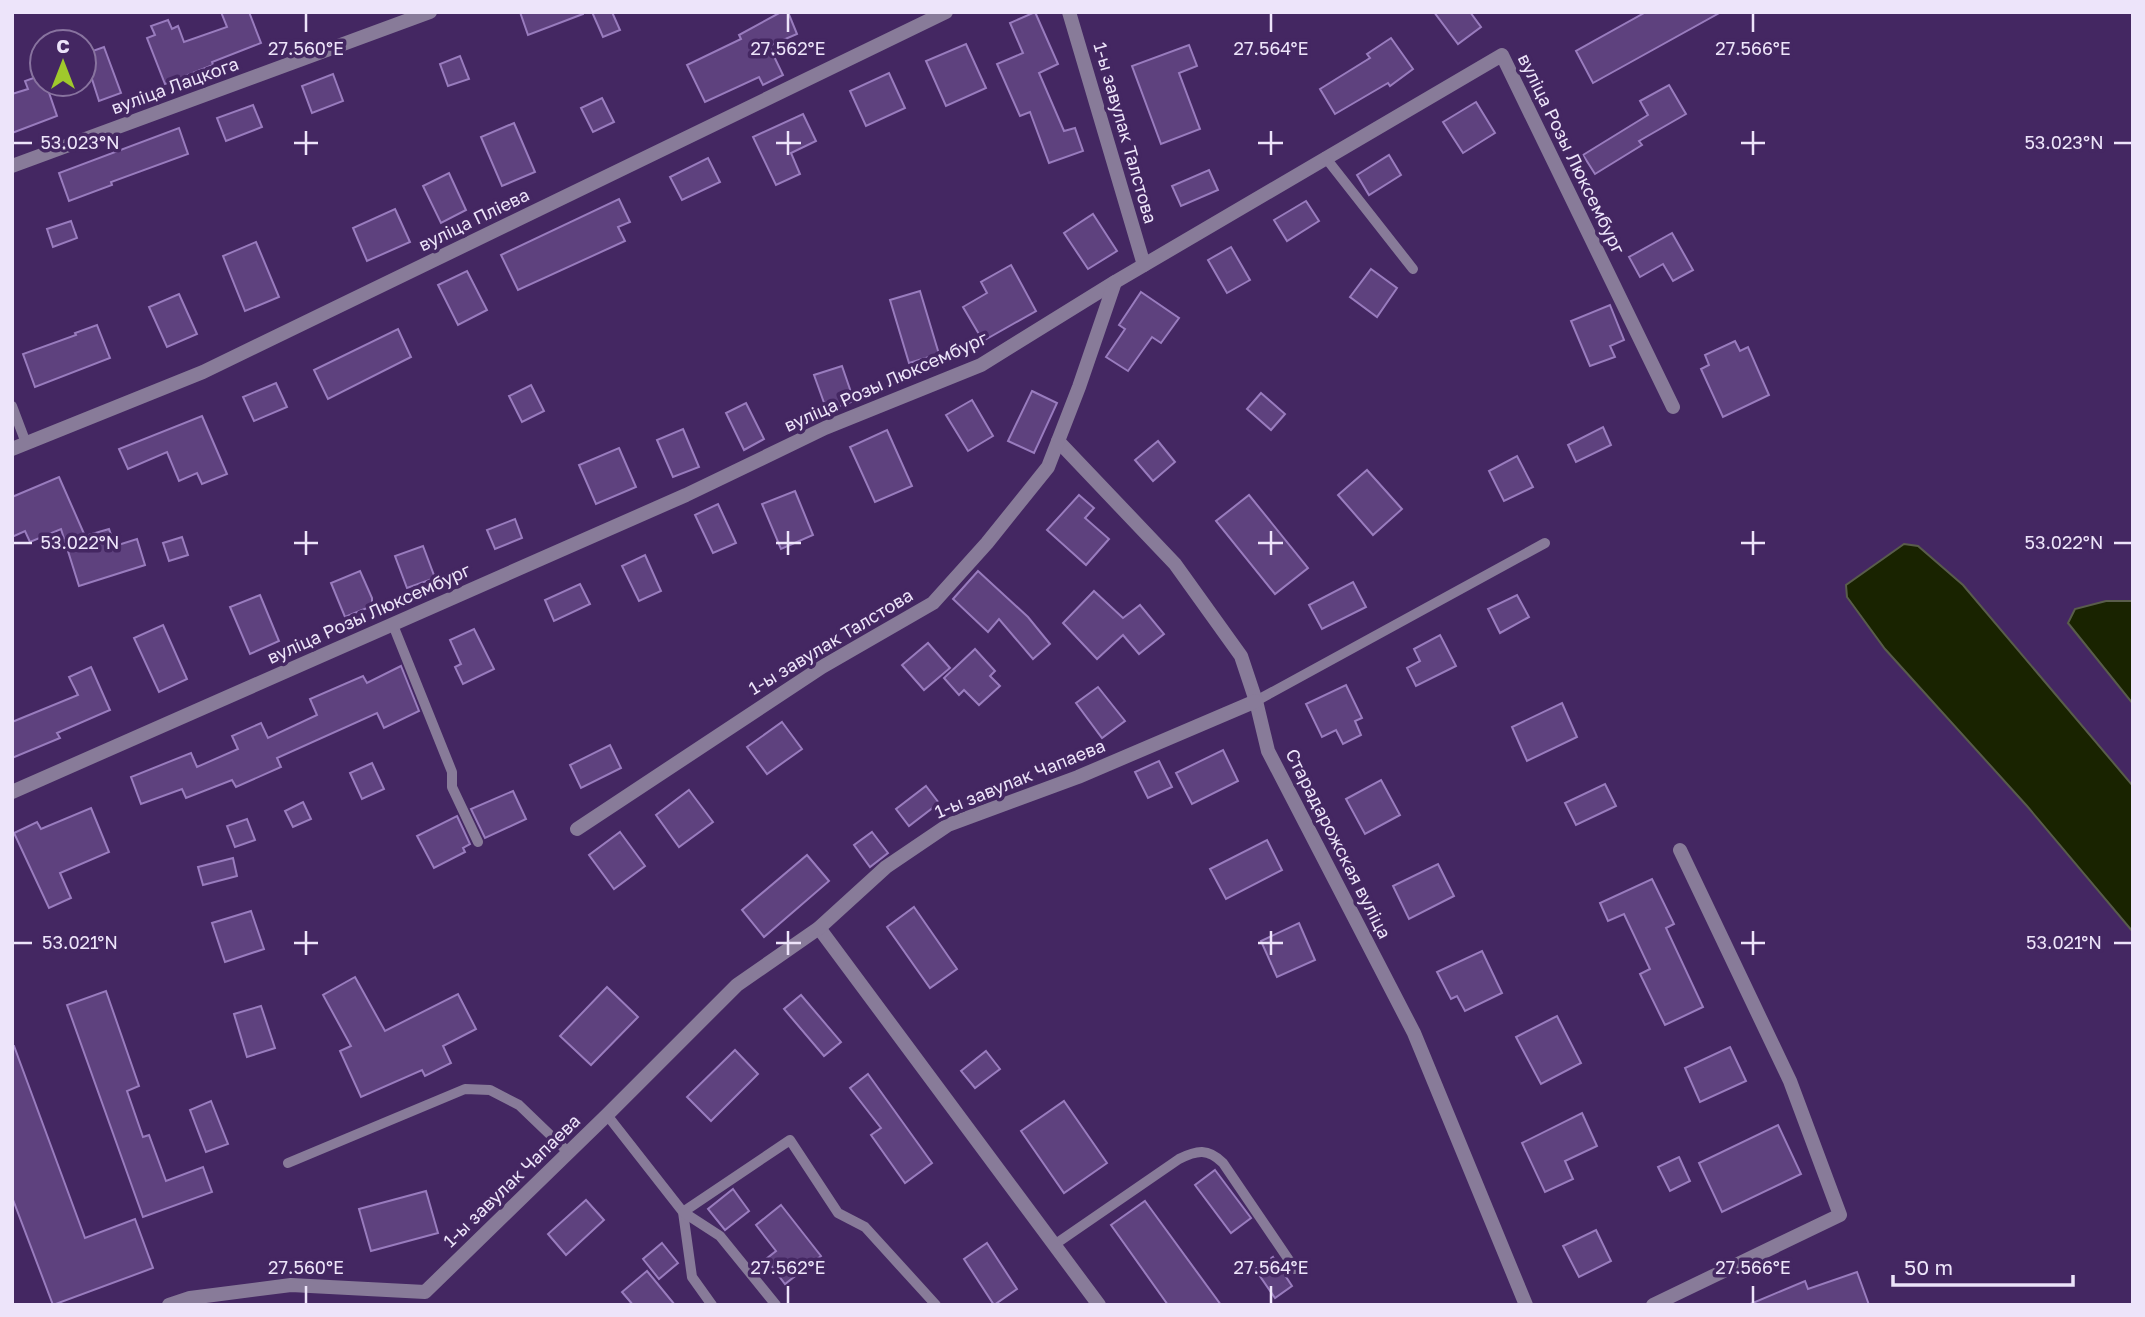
<svg xmlns="http://www.w3.org/2000/svg" width="2145" height="1317" font-family="'Golos Text',sans-serif">
  <rect width="100%" height="100%" fill="#442762"/>
  <g fill="#192300" stroke="#595d4b" stroke-width="2">
    <polygon points="1904,544 1918,546 1963,585 2133,786 2133,932 2027,806 1885,649 1847,597 1846,585"/>
    <polygon points="2106,601 2133,601 2133,704 2068,623 2075,609"/>
  </g>
  <g fill="#5e417e" stroke="#997cbe" stroke-width="2">
    <polygon points="221,12 249,12 261,43 212,62 213,65 165,84 147,38 155,35 151,26 168,20 172,29 178,26 184,42 227,27"/>
    <polygon points="520,12 583,12 583,14 528,35"/>
    <polygon points="592,12 612,12 620,30 603,37"/>
    <polygon points="781,12 788,12 797,34 769,46 783,75 763,85 759,77 705,102 687,65 741,39 739,35"/>
    <polygon points="1035,12 1058,64 1039,73 1064,131 1075,128 1083,151 1049,163 1030,112 1020,116 997,64 1023,53 1010,23"/>
    <polygon points="1434,12 1470,12 1481,27 1458,44"/>
    <polygon points="1646,12 1721,12 1593,83 1576,51"/>
    <polygon points="1391,38 1413,69 1390,86 1388,83 1335,114 1320,89 1370,58 1367,54"/>
    <polygon points="966,44 986,88 946,106 926,61"/>
    <polygon points="1189,45 1197,66 1179,73 1200,129 1161,144 1132,66"/>
    <polygon points="104,47 121,93 99,101 84,54"/>
    <polygon points="460,56 469,79 448,86 440,64"/>
    <polygon points="889,73 905,108 866,126 850,91"/>
    <polygon points="333,74 343,101 312,113 302,86"/>
    <polygon points="42,75 42,84 46,84 57,116 12,133 12,94 28,89 25,81"/>
    <polygon points="1669,85 1686,114 1639,141 1642,145 1595,174 1583,155 1648,115 1640,101"/>
    <polygon points="602,98 614,122 593,132 581,108"/>
    <polygon points="1476,102 1495,133 1463,153 1443,122"/>
    <polygon points="253,105 262,127 226,141 217,118"/>
    <polygon points="803,114 816,141 791,153 800,174 776,185 753,137"/>
    <polygon points="514,123 535,172 502,186 481,137"/>
    <polygon points="179,128 188,154 111,182 112,185 69,201 59,173"/>
    <polygon points="1389,155 1401,175 1369,195 1357,175"/>
    <polygon points="708,158 720,182 682,200 670,177"/>
    <polygon points="1209,170 1218,190 1181,206 1172,186"/>
    <polygon points="449,173 466,210 441,223 423,186"/>
    <polygon points="619,199 630,222 618,227 625,241 518,290 501,255"/>
    <polygon points="1306,201 1319,221 1287,241 1274,220"/>
    <polygon points="395,209 410,242 367,261 353,228"/>
    <polygon points="1093,214 1117,251 1088,269 1064,233"/>
    <polygon points="71,221 77,238 53,247 47,229"/>
    <polygon points="1672,233 1693,270 1673,281 1663,264 1640,277 1629,257"/>
    <polygon points="256,242 279,297 245,311 223,256"/>
    <polygon points="1231,247 1250,280 1227,293 1208,260"/>
    <polygon points="1011,265 1036,311 983,341 963,307 987,293 981,282"/>
    <polygon points="1371,269 1397,288 1377,317 1350,297"/>
    <polygon points="467,271 487,310 458,325 438,285"/>
    <polygon points="920,291 939,354 909,363 890,300"/>
    <polygon points="1141,292 1179,318 1161,343 1152,337 1128,371 1106,357 1125,329 1119,325"/>
    <polygon points="179,294 197,334 167,347 149,307"/>
    <polygon points="1610,305 1624,340 1610,346 1615,357 1590,366 1571,321"/>
    <polygon points="97,325 110,358 35,387 23,354 76,335 75,333"/>
    <polygon points="398,329 411,357 328,399 314,370"/>
    <polygon points="1735,341 1740,351 1748,347 1769,395 1723,417 1701,369 1709,365 1705,355"/>
    <polygon points="842,366 854,401 827,411 814,375"/>
    <polygon points="276,383 287,407 254,421 243,397"/>
    <polygon points="531,385 544,411 522,422 509,396"/>
    <polygon points="1032,391 1057,403 1034,453 1008,441"/>
    <polygon points="1261,393 1285,414 1271,430 1247,409"/>
    <polygon points="972,400 993,436 968,451 946,415"/>
    <polygon points="746,403 764,439 744,450 726,413"/>
    <polygon points="202,416 227,474 202,484 197,473 179,481 167,452 128,469 119,449"/>
    <polygon points="1603,427 1611,445 1576,462 1568,445"/>
    <polygon points="683,429 699,467 673,477 657,440"/>
    <polygon points="887,430 912,486 875,502 850,447"/>
    <polygon points="1158,441 1175,462 1153,481 1135,460"/>
    <polygon points="619,448 636,487 596,504 579,465"/>
    <polygon points="1517,456 1533,487 1504,501 1489,471"/>
    <polygon points="1367,470 1402,509 1373,535 1338,495"/>
    <polygon points="59,477 85,536 109,529 115,546 137,539 145,565 79,586 61,529 30,542 25,531 12,537 12,497"/>
    <polygon points="795,491 813,535 781,549 762,504"/>
    <polygon points="1079,495 1094,508 1085,518 1109,539 1086,565 1047,530"/>
    <polygon points="1249,495 1308,568 1275,594 1216,521"/>
    <polygon points="718,504 736,543 713,553 695,515"/>
    <polygon points="515,519 522,538 495,549 487,530"/>
    <polygon points="182,537 188,555 169,561 163,543"/>
    <polygon points="423,546 435,578 407,588 395,556"/>
    <polygon points="645,555 661,591 639,601 622,566"/>
    <polygon points="360,571 372,598 372,606 345,617 331,583"/>
    <polygon points="978,571 1028,617 1050,644 1033,659 999,619 988,632 953,599"/>
    <polygon points="1353,582 1366,607 1322,629 1309,605"/>
    <polygon points="580,584 590,604 554,621 545,600"/>
    <polygon points="1094,591 1123,618 1140,605 1164,634 1139,654 1123,635 1097,659 1063,623"/>
    <polygon points="260,595 279,641 250,654 230,607"/>
    <polygon points="1517,595 1529,617 1500,633 1488,609"/>
    <polygon points="163,625 187,679 159,692 134,638"/>
    <polygon points="474,629 494,669 463,684 455,667 461,664 450,640"/>
    <polygon points="1440,635 1456,666 1416,686 1407,668 1420,661 1414,649"/>
    <polygon points="928,643 950,668 924,690 902,665"/>
    <polygon points="975,649 995,671 990,676 1000,686 979,705 964,690 959,695 944,678"/>
    <polygon points="401,666 419,711 384,728 377,713 277,758 281,767 236,787 232,780 186,798 182,789 141,804 131,777 191,753 197,767 238,749 232,736 261,723 268,738 317,715 310,699 363,676 367,683"/>
    <polygon points="91,667 110,710 57,733 60,738 12,758 12,722 78,695 69,677"/>
    <polygon points="1346,685 1362,718 1355,721 1361,735 1343,744 1336,730 1322,737 1306,704"/>
    <polygon points="1098,687 1125,721 1102,738 1076,703"/>
    <polygon points="1562,703 1577,737 1527,761 1512,727"/>
    <polygon points="782,722 802,749 767,774 747,747"/>
    <polygon points="610,745 621,768 581,788 570,765"/>
    <polygon points="1223,750 1238,781 1192,804 1176,773"/>
    <polygon points="1159,761 1172,787 1148,798 1135,772"/>
    <polygon points="372,763 384,789 362,799 350,773"/>
    <polygon points="1381,780 1400,815 1365,834 1346,799"/>
    <polygon points="1605,784 1616,806 1576,825 1565,803"/>
    <polygon points="926,786 939,803 909,826 896,809"/>
    <polygon points="689,790 713,822 679,847 656,815"/>
    <polygon points="513,791 526,819 485,838 471,809"/>
    <polygon points="303,802 311,819 293,827 285,811"/>
    <polygon points="91,808 109,852 60,873 71,898 49,908 14,833 37,822 41,829"/>
    <polygon points="457,816 470,844 463,848 465,852 434,868 417,836"/>
    <polygon points="247,819 255,840 235,847 227,826"/>
    <polygon points="620,832 645,866 614,889 589,855"/>
    <polygon points="872,832 888,853 870,867 854,845"/>
    <polygon points="1267,840 1282,870 1226,899 1210,869"/>
    <polygon points="807,855 829,881 764,937 742,910"/>
    <polygon points="233,858 237,876 203,885 198,867"/>
    <polygon points="1438,864 1454,896 1409,919 1393,886"/>
    <polygon points="1652,879 1674,924 1666,928 1703,1007 1665,1025 1640,974 1650,969 1624,914 1608,921 1600,903"/>
    <polygon points="914,907 957,969 930,988 887,927"/>
    <polygon points="251,911 264,949 225,962 212,923"/>
    <polygon points="1299,923 1315,960 1277,977 1261,941"/>
    <polygon points="1482,951 1502,993 1465,1011 1457,996 1451,999 1437,972"/>
    <polygon points="355,977 385,1031 458,994 476,1029 443,1046 451,1063 425,1076 422,1070 361,1097 340,1051 351,1046 323,995"/>
    <polygon points="607,987 638,1017 591,1065 560,1036"/>
    <polygon points="106,991 139,1086 127,1091 143,1137 149,1135 166,1181 203,1167 212,1192 143,1217 67,1005"/>
    <polygon points="801,995 841,1042 824,1056 784,1009"/>
    <polygon points="261,1006 275,1048 247,1057 234,1014"/>
    <polygon points="1557,1016 1581,1063 1541,1084 1516,1037"/>
    <polygon points="12,1046 14,1046 85,1238 135,1219 153,1268 53,1305 12,1197"/>
    <polygon points="1730,1047 1746,1081 1700,1102 1685,1068"/>
    <polygon points="735,1050 758,1074 711,1121 687,1097"/>
    <polygon points="986,1051 1000,1069 975,1088 961,1071"/>
    <polygon points="868,1074 932,1163 905,1183 871,1135 881,1128 850,1088"/>
    <polygon points="211,1101 228,1144 206,1152 190,1110"/>
    <polygon points="1064,1101 1107,1163 1064,1193 1021,1131"/>
    <polygon points="1582,1113 1597,1146 1565,1161 1573,1179 1545,1192 1522,1143"/>
    <polygon points="1778,1125 1801,1174 1722,1212 1699,1163"/>
    <polygon points="1679,1157 1690,1181 1670,1191 1658,1167"/>
    <polygon points="1215,1170 1251,1218 1231,1233 1195,1185"/>
    <polygon points="733,1189 749,1211 725,1230 708,1209"/>
    <polygon points="426,1191 438,1233 371,1251 359,1209"/>
    <polygon points="586,1200 604,1220 566,1255 548,1234"/>
    <polygon points="1145,1201 1221,1305 1168,1305 1111,1225"/>
    <polygon points="781,1205 821,1256 785,1284 766,1259 776,1251 756,1225"/>
    <polygon points="1596,1230 1611,1261 1579,1277 1563,1246"/>
    <polygon points="662,1243 678,1263 659,1279 643,1259"/>
    <polygon points="987,1243 1017,1289 994,1305 964,1259"/>
    <polygon points="1273,1257 1292,1286 1275,1298 1255,1269"/>
    <polygon points="647,1271 675,1305 633,1305 622,1292"/>
    <polygon points="1857,1272 1869,1305 1748,1305 1805,1281 1808,1289"/>
  </g>
  <g fill="none" stroke-linecap="round" stroke-linejoin="round">
    <g stroke="#887b99" stroke-width="10">
      <polyline points="1325,157 1413,269"/>
      <polyline points="12,406 26,443"/>
      <polyline points="393,625 452,772 452,787 478,842"/>
      <polyline points="1256,701 1545,543"/>
      <polyline points="607,1115 683,1212 692,1277 712,1305"/>
      <polyline points="288,1163 465,1089 490,1090 519,1105 569,1153"/>
      <path d="M1054,1245l125,-86c18,-9 29,-11 44,4l72,106"/>
      <polyline points="776,1305 720,1236 683,1212 790,1140 838,1213 865,1227 936,1305"/>
    </g>
    <g stroke="#887b99" stroke-width="14">
      <polyline points="1069,12 1144,265"/>
      <polyline points="12,166 430,12"/>
      <polyline points="1058,441 1175,564 1241,656 1256,701 1268,751 1414,1033 1526,1305"/>
      <polyline points="12,449 203,372 946,12"/>
      <polyline points="12,792 686,495 825,428 981,365 1115,282 1502,55 1673,407"/>
      <polyline points="577,829 822,667 933,603 987,543 1048,467 1079,387 1115,282"/>
      <polyline points="819,928 1099,1305"/>
      <polyline points="169,1305 190,1298 291,1285 425,1292 607,1115 737,985 819,928 886,867 948,825 1078,777 1256,701"/>
      <polyline points="1653,1305 1840,1215 1790,1081 1680,850"/>
    </g>
  </g>
  <path fill="none" stroke="#ede4fa" stroke-width="2.5" d="M306,14v18M788,14v18M1271,14v18M1753,14v18M306,131v24M788,131v24M1271,131v24M1753,131v24M14,143h18M294,143h24M776,143h25M1258,143h25M1741,143h24M2114,143h17M306,531v24M788,531v24M1271,531v24M1753,531v24M14,543h18M294,543h24M776,543h25M1258,543h25M1741,543h24M2114,543h17M306,931v24M788,931v24M1271,931v24M1753,931v24M14,943h18M294,943h24M776,943h25M1258,943h25M1741,943h24M2114,943h17M306,1286v17M788,1286v17M1271,1286v17M1753,1286v17"/>
  <g text-anchor="middle" stroke-width="7" stroke-linejoin="round" paint-order="stroke">
    <g font-size="18" fill="#ede4fa" stroke="#442762">
      <text transform="translate(175 86) rotate(-20)" y="6">вуліца Лацкога</text>
      <text transform="translate(1125 133) rotate(74)" y="6">1-ы завулак Талстова</text>
      <text transform="translate(1571 154) rotate(64)" y="6">вуліца Розы Люксембург</text>
      <text transform="translate(474 220) rotate(-26)" y="6">вуліца Пліева</text>
      <text transform="translate(886 382) rotate(-24)" y="6">вуліца Розы Люксембург</text>
      <text transform="translate(369 614) rotate(-24)" y="6">вуліца Розы Люксембург</text>
      <text transform="translate(831 642) rotate(-31)" y="6">1-ы завулак Талстова</text>
      <text transform="translate(1020 779) rotate(-22)" y="6">1-ы завулак Чапаева</text>
      <text transform="translate(1338 844) rotate(63)" y="6">Старадарожская вуліца</text>
      <text transform="translate(512 1181) rotate(-44)" y="6">1-ы завулак Чапаева</text>
    </g>
  </g>
  <g font-size="18" text-anchor="middle" fill="#ede4fa" stroke="#442762" stroke-width="7" stroke-linejoin="round" paint-order="stroke">
    <text x="306" y="55">27.560°E</text>
    <text x="788" y="55">27.562°E</text>
    <text x="1271" y="55">27.564°E</text>
    <text x="1753" y="55">27.566°E</text>
    <text x="80" y="149">53.023°N</text>
    <text x="2064" y="149">53.023°N</text>
    <text x="80" y="549">53.022°N</text>
    <text x="2064" y="549">53.022°N</text>
    <text x="80" y="949">53.021°N</text>
    <text x="2064" y="949">53.021°N</text>
    <text x="306" y="1274">27.560°E</text>
    <text x="788" y="1274">27.562°E</text>
    <text x="1271" y="1274">27.564°E</text>
    <text x="1753" y="1274">27.566°E</text>
  </g>
  <rect width="2145" height="1317" fill="none" stroke="#ede4fa" stroke-width="28"/>
  <g transform="translate(63 63)"><circle r="33" fill="#442762" stroke="#88739f" stroke-width="2"/>
  <path d="M0-5L12 26L0 18L-12 26Z" fill="#a0c92c"/>
  <text y="-10" font-size="19" font-weight="bold" text-anchor="middle" fill="#ede4fa">С</text>
  </g>
  <path d="M1893 1275v10h180v-10" fill="none" stroke="#ede4fa" stroke-width="3.5"/>
  <text x="1904" y="1275" font-size="21" fill="#ede4fa" stroke="#442762" stroke-width="5" paint-order="stroke">50 m</text>
</svg>
